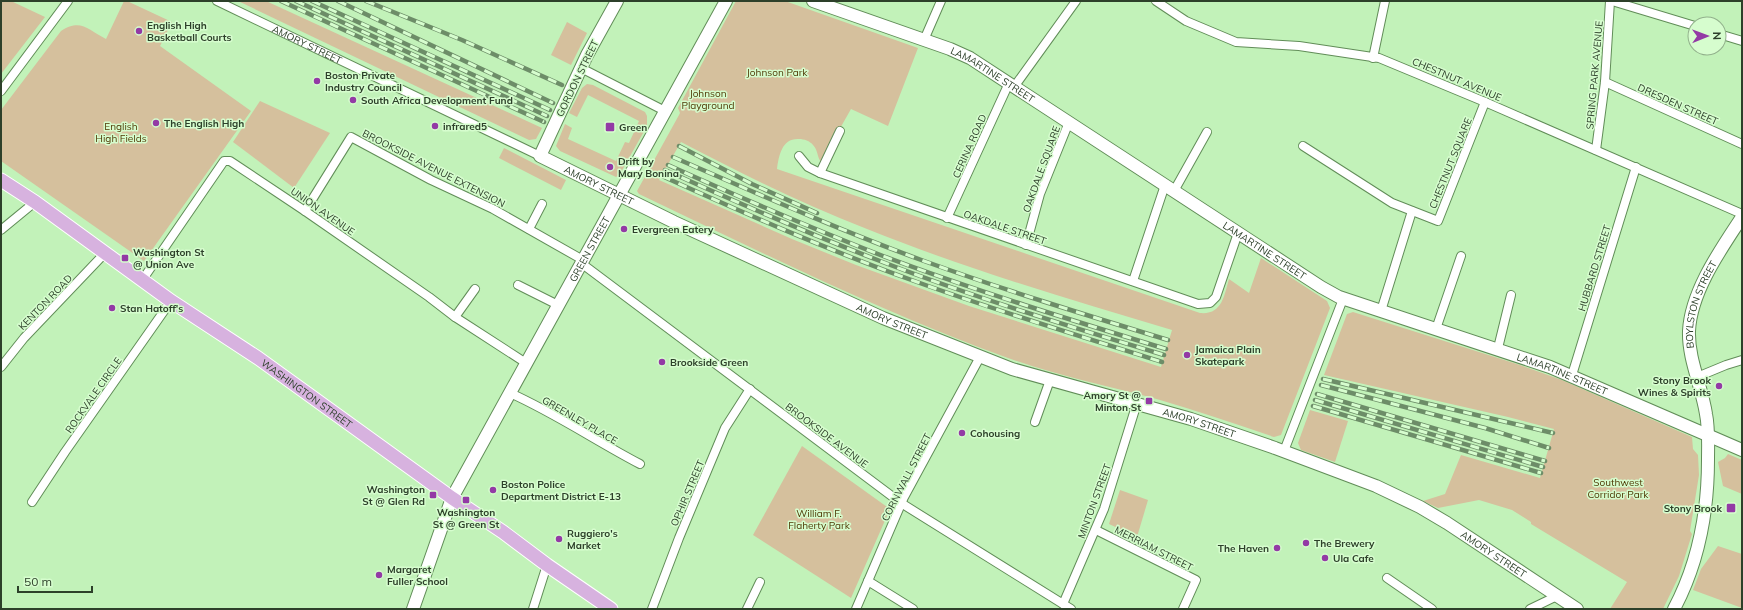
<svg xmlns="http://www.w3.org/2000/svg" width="1743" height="610" font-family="Mulish,sans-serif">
  <rect width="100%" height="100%" fill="#c2f2b9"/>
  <g fill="#d5c09d" fill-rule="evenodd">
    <polygon points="1,1 11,1 45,17 1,74"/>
    <path d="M124,1h3l45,21 -12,24 91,65 -107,150 -143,-100v-51l60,-79c20,-13 27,-1 45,8z"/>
    <polygon points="238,1 266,1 542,128 536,139 529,140"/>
    <path d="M736,1h49l133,47 -30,78 -37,-17 -30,53c-4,-5 -3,-12 -8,-17 -3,-4 -9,-6 -14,-6 -17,-1 -20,16 -22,30l423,144c22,2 24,-17 29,-34l20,14 12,-35 66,43 3,7 -49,127 -7,2c-38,-13 -76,-26 -114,-37 -51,-14 -103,-24 -152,-42 -127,-46 -247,-106 -369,-164l-2,-3 42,-76 1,-2 -2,-5zM681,142c61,32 122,62 186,87 99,40 202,70 305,101l-11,37 -192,-61 -113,-41 -64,-26 -133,-59z"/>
    <polygon points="567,22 587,33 571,65 551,55"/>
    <polygon points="587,84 593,85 645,112 647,116 647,126 620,174 616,177 560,151 556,146 565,124 572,128 568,139 616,161 625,142 629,143 639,121 588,95 577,117 569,113 582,88"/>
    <polygon points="260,101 330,133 294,188 233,142"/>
    <polygon points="504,148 566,180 561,190 499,158"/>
    <polygon points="1353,312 1520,365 1562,380 1692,437 1693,449 1698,455 1699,475 1690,531 1692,534 1679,576 1663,609 1610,609 1627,582 1531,524 1531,522 1512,510 1479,500 1438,508 1423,501 1445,494 1461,455 1540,478 1554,429 1508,417 1324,375 1347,314"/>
    <polygon points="1310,410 1348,421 1335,462 1301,450 1298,443"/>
    <polygon points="802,446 890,509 851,598 753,535"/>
    <polygon points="1728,454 1742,460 1742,494 1723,486 1718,462 1725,458"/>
    <polygon points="1120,490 1148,500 1137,537 1109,524"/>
    <polygon points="1718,546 1742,554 1742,608 1693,590 1701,569"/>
  </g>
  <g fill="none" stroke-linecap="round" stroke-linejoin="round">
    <g stroke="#618d58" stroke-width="10">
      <g id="street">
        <path id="s1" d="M217,1l323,155"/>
        <polyline points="1156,1 1186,21 1236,42 1299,46 1379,58 1485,102 1742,214"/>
        <polyline points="1612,1 1695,26"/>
        <polyline points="1719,34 1742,41"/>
        <polyline points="924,40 941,1"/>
        <polyline points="1373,58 1385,1"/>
        <polyline points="581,68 665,111"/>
        <polyline points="1605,82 1742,144"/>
        <polyline points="1014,87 1076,1"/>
        <polyline points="1,91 68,1"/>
        <polyline points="1303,146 1392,203 1438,221 1485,102"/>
        <polyline points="1596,150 1605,82 1610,1"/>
        <polyline points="799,156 808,167 820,173 1198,304 1210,303 1216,297 1238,233"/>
        <polyline points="820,173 840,131"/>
        <polyline points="1174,191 1207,132"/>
        <polyline points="305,211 351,137 431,180 493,209 583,260"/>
        <polyline points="947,218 1009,83"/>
        <polyline points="529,229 542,204"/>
        <polyline points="1,230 35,202"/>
        <polyline points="1026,245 1040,194 1069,122"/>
        <polyline points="581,263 901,503 1071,609"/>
        <polyline points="143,279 224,161 230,161 305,211 429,297 455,317 526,363"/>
        <polyline points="1133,281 1165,185"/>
        <polyline points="518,285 558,305"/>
        <polyline points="1381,311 1412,211"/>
        <polyline points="455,317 475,289"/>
        <polyline points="1436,329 1461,256"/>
        <polyline points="1498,348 1511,295"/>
        <polyline points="1,367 24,338 105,253"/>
        <polyline points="1572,375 1636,167"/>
        <polyline points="1697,377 1726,365 1742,360"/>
        <path d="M510,393c45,20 86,48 130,71"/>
        <polyline points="1035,422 1050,380"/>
        <polyline points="1284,451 1343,299"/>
        <polyline points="32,502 65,452 171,301"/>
        <polyline points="1096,530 1196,580 1183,609"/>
        <polyline points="1387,578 1432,609"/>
        <polyline points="868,581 913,609"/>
        <polyline points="1063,604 1104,509 1137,403"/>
        <polyline points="533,609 547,565"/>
        <polyline points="652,609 679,538 725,428 750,389"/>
        <polyline points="747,609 760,582"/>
        <polyline points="856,609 904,497 980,357"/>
        <polyline points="1530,609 1557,596"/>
      </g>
    </g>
    <g stroke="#618d58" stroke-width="14">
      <g id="secondary">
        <path id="s2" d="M617,1l-30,54 -47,101 134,66 209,96 129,51 179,50 84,29 101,38 44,21 27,16 130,86"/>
        <path id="s3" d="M813,1l137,48 20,9 351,229 18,10 211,70 192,83"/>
        <path id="s4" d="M413,609l39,-111 274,-497"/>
        <path id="s5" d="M1674,609c25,-47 34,-97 34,-149 0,-15 1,-31 -2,-46 -4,-27 -18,-55 -17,-83 2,-40 32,-82 53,-114"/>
      </g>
    </g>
    <g stroke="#fff" stroke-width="15">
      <g id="primary">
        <path id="s6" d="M1,180l34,22 136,99 87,57 194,140 51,34 44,33 64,44"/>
      </g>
    </g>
    <use href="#street" stroke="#fff" stroke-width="8"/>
    <use href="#secondary" stroke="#fff" stroke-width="12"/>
    <use href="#primary" stroke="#d7b2df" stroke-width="13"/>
    <g stroke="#6d8d68" stroke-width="4.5">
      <g id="rail">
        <polyline points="281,1 544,122"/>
        <polyline points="296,1 547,116"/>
        <polyline points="312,1 550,110"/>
        <polyline points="338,1 553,103"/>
        <polyline points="366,1 462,40 562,85"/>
        <polyline points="679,146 752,184 817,213"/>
        <path d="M673,157c83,36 166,73 251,104 80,29 162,54 244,79"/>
        <path d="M668,165c71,32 143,63 215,91 93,35 188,64 283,93"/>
        <path d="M665,170c71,32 142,63 215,91 93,36 188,65 284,94"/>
        <path d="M662,176c84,38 168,75 255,106 80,29 163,54 245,80"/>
        <polyline points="1323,379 1553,433"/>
        <polyline points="1321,385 1485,428 1549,448"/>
        <polyline points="1317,394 1545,461"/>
        <polyline points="1315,400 1543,467"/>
        <polyline points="1313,406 1541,473"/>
      </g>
    </g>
    <use href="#rail" stroke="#d6fdce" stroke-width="3" stroke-dasharray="9" stroke-linecap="butt"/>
  </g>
  <g fill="#933aa5" stroke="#d6fdce" stroke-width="1.5">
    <circle cx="139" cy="31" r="4"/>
    <circle cx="317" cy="81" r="4"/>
    <circle cx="353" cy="100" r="4"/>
    <circle cx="156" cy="123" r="4"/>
    <circle cx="435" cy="126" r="4"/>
    <rect x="605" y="122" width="10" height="10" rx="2"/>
    <circle cx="610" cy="167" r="4"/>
    <circle cx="624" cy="229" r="4"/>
    <rect x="121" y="254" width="8" height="8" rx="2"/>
    <circle cx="112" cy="308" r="4"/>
    <circle cx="1187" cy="355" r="4"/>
    <circle cx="662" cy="362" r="4"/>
    <circle cx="1719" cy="386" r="4"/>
    <rect x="1145" y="397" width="8" height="8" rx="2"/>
    <circle cx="962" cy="433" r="4"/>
    <circle cx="493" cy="490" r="4"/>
    <rect x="429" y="491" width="8" height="8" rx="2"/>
    <rect x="462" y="496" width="8" height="8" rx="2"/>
    <rect x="1726" y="503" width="10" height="10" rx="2"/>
    <circle cx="559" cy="539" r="4"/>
    <circle cx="1306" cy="543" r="4"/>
    <circle cx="1277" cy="548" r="4"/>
    <circle cx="1325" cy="558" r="4"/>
    <circle cx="379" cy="575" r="4"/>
  </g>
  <g text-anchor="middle" stroke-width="3" stroke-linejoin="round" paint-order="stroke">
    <g font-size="10" font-weight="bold" fill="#2d402a" stroke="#d6fdce" text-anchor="start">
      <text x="147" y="29">English High<tspan x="147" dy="12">Basketball Courts</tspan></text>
      <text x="325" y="79">Boston Private<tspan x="325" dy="12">Industry Council</tspan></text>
      <text x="361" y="104">South Africa Development Fund</text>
      <text x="164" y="127">The English High</text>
      <text x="443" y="130">infrared5</text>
      <text x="619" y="131">Green</text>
      <text x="618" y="165">Drift by<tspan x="618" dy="12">Mary Bonina</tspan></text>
      <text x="632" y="233">Evergreen Eatery</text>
      <text x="133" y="256">Washington St<tspan x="133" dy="12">@ Union Ave</tspan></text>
      <text x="120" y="312">Stan Hatoff's</text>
      <text x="1195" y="353">Jamaica Plain<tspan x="1195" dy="12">Skatepark</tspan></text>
      <text x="670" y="366">Brookside Green</text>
      <text x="1711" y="384" text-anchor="end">Stony Brook<tspan x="1711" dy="12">Wines &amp; Spirits</tspan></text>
      <text x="1141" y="399" text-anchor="end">Amory St @<tspan x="1141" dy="12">Minton St</tspan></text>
      <text x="970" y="437">Cohousing</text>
      <text x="501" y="488">Boston Police<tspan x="501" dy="12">Department District E-13</tspan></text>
      <text x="425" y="493" text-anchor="end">Washington<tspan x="425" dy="12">St @ Glen Rd</tspan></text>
      <text x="1722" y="512" text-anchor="end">Stony Brook</text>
      <text x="466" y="516" text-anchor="middle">Washington<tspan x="466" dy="12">St @ Green St</tspan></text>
      <text x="567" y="537">Ruggiero's<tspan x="567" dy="12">Market</tspan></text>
      <text x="1314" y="547">The Brewery</text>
      <text x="1269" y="552" text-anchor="end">The Haven</text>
      <text x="1333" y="562">Ula Cafe</text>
      <text x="387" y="573">Margaret<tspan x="387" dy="12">Fuller School</tspan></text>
    </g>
    <g font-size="10" fill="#2d402a" stroke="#d6fdce">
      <text dy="4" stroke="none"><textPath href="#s1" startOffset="100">AMORY STREET</textPath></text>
      <text dy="4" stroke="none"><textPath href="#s3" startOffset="195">LAMARTINE STREET</textPath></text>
      <text transform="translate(1594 75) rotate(-85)" y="4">SPRING PARK AVENUE</text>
      <text transform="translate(577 78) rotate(-64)" y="4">GORDON STREET</text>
      <text transform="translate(1457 79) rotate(23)" y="4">CHESTNUT AVENUE</text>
      <text transform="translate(1678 104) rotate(24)" y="4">DRESDEN STREET</text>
      <text transform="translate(969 146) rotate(-66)" y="4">CERINA ROAD</text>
      <text transform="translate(1450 163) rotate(-68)" y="4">CHESTNUT SQUARE</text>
      <text transform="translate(434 168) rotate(27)" y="4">BROOKSIDE AVENUE EXTENSION</text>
      <text transform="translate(1041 169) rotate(-70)" y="4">OAKDALE SQUARE</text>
      <text dy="4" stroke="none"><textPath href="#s2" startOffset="239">AMORY STREET</textPath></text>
      <text transform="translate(323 211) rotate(35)" y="4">UNION AVENUE</text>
      <text transform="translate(1005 227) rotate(19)" y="4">OAKDALE STREET</text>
      <text dy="4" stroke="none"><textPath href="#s4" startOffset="402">GREEN STREET</textPath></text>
      <text dy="4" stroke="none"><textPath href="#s3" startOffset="519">LAMARTINE STREET</textPath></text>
      <text transform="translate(1594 268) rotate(-73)" y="4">HUBBARD STREET</text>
      <text transform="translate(45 302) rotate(-46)" y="4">KENTON ROAD</text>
      <text dy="4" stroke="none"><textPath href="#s5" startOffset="314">BOYLSTON STREET</textPath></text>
      <text dy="4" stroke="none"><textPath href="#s2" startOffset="562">AMORY STREET</textPath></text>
      <text dy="4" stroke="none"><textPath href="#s3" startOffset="843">LAMARTINE STREET</textPath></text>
      <text dy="4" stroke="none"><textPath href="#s6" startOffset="373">WASHINGTON STREET</textPath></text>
      <text transform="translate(93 395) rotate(-55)" y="4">ROCKVALE CIRCLE</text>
      <text transform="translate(580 420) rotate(30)" y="4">GREENLEY PLACE</text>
      <text dy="4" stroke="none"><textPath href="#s2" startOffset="886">AMORY STREET</textPath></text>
      <text transform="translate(827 435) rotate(37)" y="4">BROOKSIDE AVENUE</text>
      <text transform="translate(906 477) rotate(-63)" y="4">CORNWALL STREET</text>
      <text transform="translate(687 493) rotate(-67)" y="4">OPHIR STREET</text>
      <text transform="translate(1094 501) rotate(-70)" y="4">MINTON STREET</text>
      <text transform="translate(1154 548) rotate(27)" y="4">MERRIAM STREET</text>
      <text dy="4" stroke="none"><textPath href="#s2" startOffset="1210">AMORY STREET</textPath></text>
    </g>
    <g font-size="10" fill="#4e3603" stroke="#d6fdce">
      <text x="777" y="76">Johnson Park</text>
      <text x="708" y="97">Johnson<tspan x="708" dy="12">Playground</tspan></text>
      <text x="121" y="130">English<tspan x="121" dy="12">High Fields</tspan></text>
      <text x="1618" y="486">Southwest<tspan x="1618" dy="12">Corridor Park</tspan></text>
      <text x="819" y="517">William F.<tspan x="819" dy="12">Flaherty Park</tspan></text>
    </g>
  </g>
  <rect width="1743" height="610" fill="none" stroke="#2d402a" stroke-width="4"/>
  <g transform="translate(1707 36) rotate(89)"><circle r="19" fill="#d6fdce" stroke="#92b18c"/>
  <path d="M0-3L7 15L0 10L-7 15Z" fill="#933aa5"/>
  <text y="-6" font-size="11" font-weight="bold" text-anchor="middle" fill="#2d402a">N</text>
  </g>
  <path d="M18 586v6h74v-6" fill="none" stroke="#2d402a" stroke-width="2"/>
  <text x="24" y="586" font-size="12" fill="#2d402a" stroke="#d6fdce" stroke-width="3" paint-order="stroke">50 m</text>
</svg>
